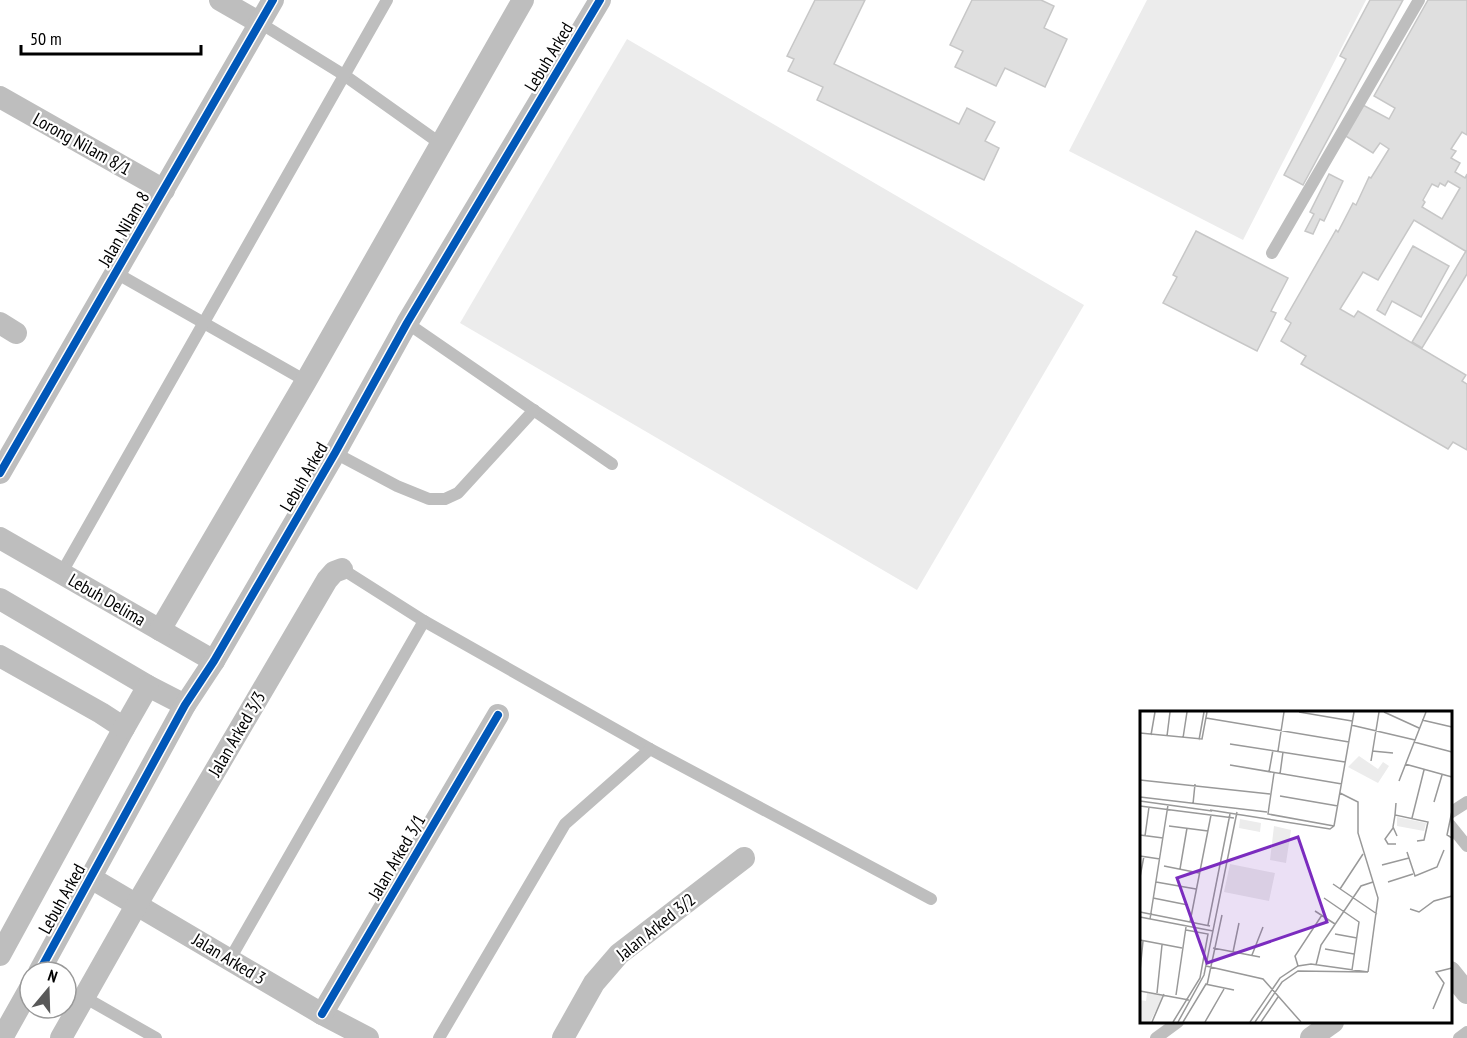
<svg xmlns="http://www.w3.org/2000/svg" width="1467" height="1038" font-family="'PT Sans Narrow',sans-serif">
  <rect width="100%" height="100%" fill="#fff"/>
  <g fill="#ececec">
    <polygon points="1147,0 1366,0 1243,240 1069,151"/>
    <polygon points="627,39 1084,305 917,590 460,323"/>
  </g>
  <g fill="#dfdfdf" stroke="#c7c7c7" stroke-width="1.5" fill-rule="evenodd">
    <polygon points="815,0 865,0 834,64 959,124 967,108 995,122 985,141 999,148 984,180 817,100 823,87 788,71 794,59 787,56"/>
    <polygon points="972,0 1041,0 1054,6 1044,28 1067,39 1045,87 1005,68 996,86 955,67 963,51 950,45"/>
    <polygon points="1370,0 1403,0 1303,185 1284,175 1346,59 1340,56"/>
    <path d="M1428,0h39v135l-5,-3 -11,17 5,2 -5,7 9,5 -5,9 10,6 2,-4v78l-53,-32 -36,60 -15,-8 -23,37 14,8 4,-6 108,64 -4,6 5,3v66l-14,-8 -5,7 -147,-85 5,-8 -25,-15 10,-18 -6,-4 51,-89 2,2 15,-29 3,2 13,-28 2,1 18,-29 -9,-6 -7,10 -29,-18 19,-30 26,14 6,-11 -21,-12zM1448,181l12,7 -18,31 -20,-12 3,-5 -2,-2 9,-16 6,3 2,-4 5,3z"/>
    <polygon points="1329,174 1343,181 1324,221 1320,219 1313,234 1305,231 1314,214 1310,212"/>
    <polygon points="1196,231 1288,278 1271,311 1276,313 1257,351 1163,303 1177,277 1173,275"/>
    <polygon points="1413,246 1449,266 1421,317 1392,301 1385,315 1377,310"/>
    <polygon points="1466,251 1467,252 1467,274 1422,348 1412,342"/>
  </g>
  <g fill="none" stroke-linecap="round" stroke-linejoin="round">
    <g stroke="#bebebe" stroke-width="12">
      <polyline points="260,23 344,75 441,144"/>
      <polyline points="1272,253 1419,0"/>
      <polyline points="116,273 306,381"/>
      <polyline points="407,323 612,464"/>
      <polyline points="335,453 397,486 429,499 445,499 458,493 534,410"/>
      <polyline points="342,569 424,621 650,749 931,899"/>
      <polyline points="61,574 387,0"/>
      <polyline points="1450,813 1467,802"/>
      <polyline points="1450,825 1467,846"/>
      <polyline points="230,959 424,621"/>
      <polyline points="84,997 156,1038"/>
      <polyline points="439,1038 565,824 650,749"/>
      <polyline points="1156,1038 1178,1022"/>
      <polyline points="1459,1038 1467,1032"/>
    </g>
    <g stroke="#bebebe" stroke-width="22">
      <polyline points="220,0 260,23"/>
      <polyline points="0,97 164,190"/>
      <polyline points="0,323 16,333"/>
      <polyline points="0,473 273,0"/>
      <polyline points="0,538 214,661"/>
      <polyline points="0,599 148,686 185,705"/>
      <polyline points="160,630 306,381 523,0"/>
      <polyline points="0,656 101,713 124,728 0,955"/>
      <polyline points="124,728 148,686"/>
      <polyline points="91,878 322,1014 368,1038"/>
      <polyline points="39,972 185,705 214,661 335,453 407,323 600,0"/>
      <polyline points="1450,972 1467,993"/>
      <polyline points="322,1014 498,715"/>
      <polyline points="2,1038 30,988"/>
      <polyline points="61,1038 137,904 327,580 334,572 342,569"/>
      <polyline points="563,1038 594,983 619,954 744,858"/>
      <polyline points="1311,1038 1333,1022"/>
    </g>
    <g stroke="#fff" stroke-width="11">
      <g id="cycleway">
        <polyline points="0,473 273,0"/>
        <polyline points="39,972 185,705 214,661 335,453 407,323 600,0"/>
        <polyline points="322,1014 498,715"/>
      </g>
    </g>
    <use href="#cycleway" stroke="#0057b8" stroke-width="8"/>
  </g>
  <g text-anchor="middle" stroke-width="4.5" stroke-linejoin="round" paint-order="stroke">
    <g font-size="18" fill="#000" stroke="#fff">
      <text transform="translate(549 57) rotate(-59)" y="6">Lebuh Arked</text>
      <text transform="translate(82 144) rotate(29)" y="6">Lorong Nilam 8/1</text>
      <text transform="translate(124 229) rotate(-60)" y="6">Jalan Nilam 8</text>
      <text transform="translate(304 477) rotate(-60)" y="6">Lebuh Arked</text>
      <text transform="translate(107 600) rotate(30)" y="6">Lebuh Delima</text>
      <text transform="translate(237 734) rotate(-60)" y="6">Jalan Arked 3/3</text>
      <text transform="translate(397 857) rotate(-60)" y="6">Jalan Arked 3/1</text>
      <text transform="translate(62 899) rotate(-61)" y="6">Lebuh Arked</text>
      <text transform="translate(656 927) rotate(-39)" y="6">Jalan Arked 3/2</text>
      <text transform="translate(229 959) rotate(31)" y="6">Jalan Arked 3</text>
    </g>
  </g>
  <g transform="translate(1140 711)">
    <rect width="312" height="312" fill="#fff"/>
    <path d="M219,45l19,13 5,-7 6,4 -11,17 -30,-16zM257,106l29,6 -2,8 -27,-5zM100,108l21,4 -1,9 -21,-4zM134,115l17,4 -5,33 -16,-3zM90,153l45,9 -6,28 -45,-9zM7,282l17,2 -14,27h-10v-22l6,1z" fill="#ececec"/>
    <path fill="none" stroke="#999" stroke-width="1.5" d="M159,1l53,9M244,1l35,16M66,7l143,24M282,9l30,7M211,14l64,15M0,22l62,6 5,-27M11,24l4,-23M27,25l3,-24M43,27l4,-26M59,29l5,-28M274,31l38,10M90,33l115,18M138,40l6,-39M232,40l21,2M231,50l8,-49M265,53l47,13M90,54l112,19M129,61l4,-22M134,62l-6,41 66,12M140,63l3,-22M0,69l130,14M259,70l27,-69M200,82l18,9v31l20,65 -10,74M140,85l58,10M0,86l127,15M0,90l72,10M294,91l8,-27M256,92l-1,12 33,7 -4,18 -7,1M53,93l2,-20M0,95l94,12M70,99l120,19 4,-3M312,100l-5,24 5,3M255,104l-2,12 4,9M272,107l12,-48M29,115l39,5M194,115l20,-114M253,117l-8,11 3,5h8M0,124l23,3M5,125l4,-29M267,141l8,24 22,-9 7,-17M0,145l20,3M242,154l27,-7M24,155l35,7M40,158l7,-41M0,166l4,-21M16,171l40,7M248,171l25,-8M193,173l44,30M200,178l23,-35M13,187l35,7M184,187l35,24 -7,48M270,198l9,3 15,-11 18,-5M175,200l20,13M0,201l70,14M0,206l73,14M10,208l18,-114M50,211l21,-107M68,214l22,-111M195,223l22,4M0,229l42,8M73,237l47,9M185,238l29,5M93,241l6,-29M112,244l11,-28M176,254l5,-20 40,-59 12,-4M66,255l57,13 38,43M158,255l-3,-10 27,-41M0,260l3,-30M65,273l29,6M67,274l15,-70M0,280l49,9M17,282l5,-48M36,284l10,-68M293,298l11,-26 -8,-11 16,-4M12,311l12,-28M33,311l27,-44 8,-44 -22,-4M38,311l26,-47 33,-163M43,311l23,-38M65,311l19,-33M110,311l30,-44 18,-12 13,-2 57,8M115,311l27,-40 16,-11 70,1M121,311l17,-25"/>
    <path fill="#7b2cbf" fill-opacity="0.15" stroke="#7b2cbf" stroke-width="3" d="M158,126l29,85 -120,41 -30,-85z"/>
    <rect width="312" height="312" fill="none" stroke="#000" stroke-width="3"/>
  </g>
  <g transform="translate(48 990) rotate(19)"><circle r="28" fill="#ffffff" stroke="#999999" stroke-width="1.5"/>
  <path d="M0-4.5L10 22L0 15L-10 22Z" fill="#595959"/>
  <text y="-9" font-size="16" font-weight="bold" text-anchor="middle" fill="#000000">N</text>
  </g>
  <path d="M21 45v9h180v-9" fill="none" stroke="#000000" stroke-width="3"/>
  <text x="30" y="45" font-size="18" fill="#000000" stroke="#ffffff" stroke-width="4.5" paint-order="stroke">50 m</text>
</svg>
